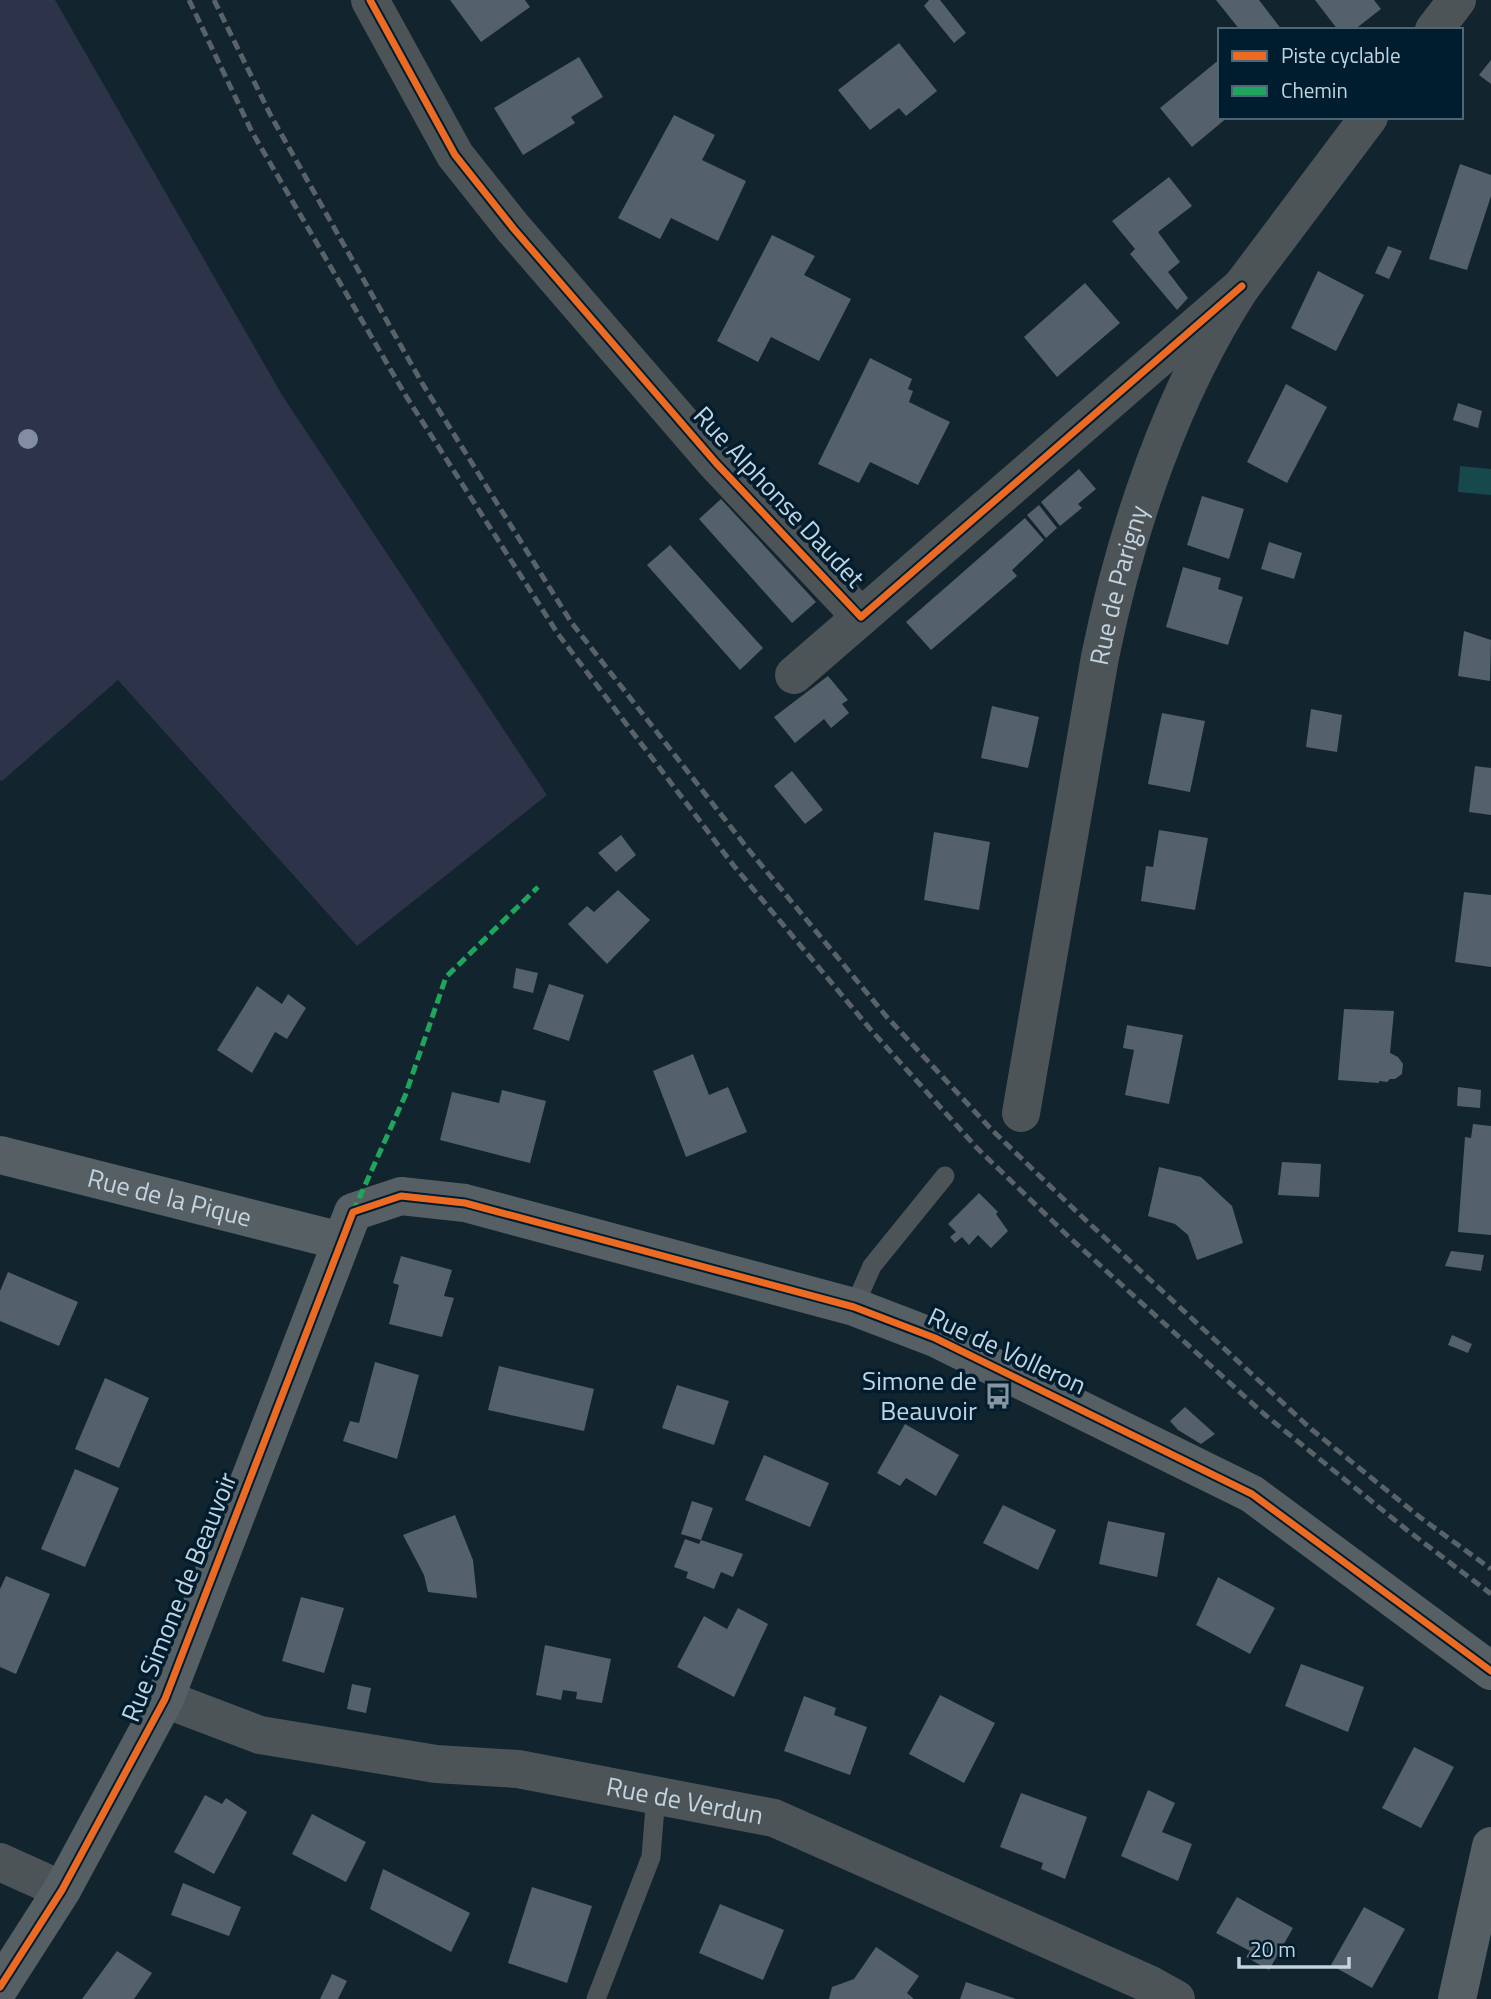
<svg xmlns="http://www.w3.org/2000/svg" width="1491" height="1999" font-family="'Titillium Web',sans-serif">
  <rect width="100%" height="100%" fill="#12242e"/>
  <polygon fill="#2d3349" points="0,0 55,0 282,395 547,795 357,946 118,680 2,781 0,780"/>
  <polygon fill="#17484c" points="1460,466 1491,469 1491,495 1458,492"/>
  <g fill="#54606a">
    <polygon points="450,0 525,0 530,7 481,42"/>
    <polygon points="929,0 940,0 966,33 954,43 924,6"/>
    <polygon points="1216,0 1259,0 1282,30 1240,30"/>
    <polygon points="1315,0 1374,0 1381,9 1354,30 1338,30"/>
    <polygon points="899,43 937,91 906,116 899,108 870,130 838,90"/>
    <polygon points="579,57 603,97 571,117 575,123 523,155 494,108"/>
    <polygon points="1220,59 1220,117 1228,117 1192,147 1160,108"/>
    <polygon points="1491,60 1491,84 1479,75"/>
    <polygon points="674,115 715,135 702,160 746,181 718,241 671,218 660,239 618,218"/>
    <polygon points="1460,164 1491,175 1491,196 1467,270 1429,259"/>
    <polygon points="1169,177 1192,206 1158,232 1180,262 1168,272 1188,298 1177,310 1130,254 1135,249 1112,221"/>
    <polygon points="772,235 815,256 804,275 851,299 819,361 771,337 758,362 717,341"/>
    <polygon points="1388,246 1402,251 1389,279 1375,273"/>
    <polygon points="1318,271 1364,295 1336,351 1291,328"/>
    <polygon points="1085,283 1120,323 1057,377 1024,337"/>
    <polygon points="870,358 912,379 908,389 913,391 909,402 950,422 918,485 870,462 859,483 818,464"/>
    <polygon points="1286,384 1327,407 1287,483 1247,462"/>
    <polygon points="1458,403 1482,411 1478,428 1453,420"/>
    <polygon points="1079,469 1096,489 1078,504 1082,508 1060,526 1041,502"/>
    <polygon points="1202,496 1244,509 1229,559 1187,545"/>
    <polygon points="721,499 816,602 792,623 699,519"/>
    <polygon points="1039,505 1057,528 1046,538 1027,515"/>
    <polygon points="1025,518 1044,540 1012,570 1017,576 931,650 906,622"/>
    <polygon points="1269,542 1302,553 1294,579 1261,569"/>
    <polygon points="670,545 763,648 740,670 647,565"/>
    <polygon points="1183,567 1221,578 1218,589 1243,597 1228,645 1166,627"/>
    <polygon points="1464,631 1491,640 1490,681 1458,676"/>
    <polygon points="828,676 848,700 842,704 849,713 831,728 824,719 795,743 774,717"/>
    <polygon points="992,706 1039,717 1028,768 981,758"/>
    <polygon points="1311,709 1342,715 1337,752 1306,747"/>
    <polygon points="1162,713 1205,721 1190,792 1148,784"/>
    <polygon points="1475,766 1491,768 1491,815 1469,812"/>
    <polygon points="792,771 823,810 805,824 774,786"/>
    <polygon points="1159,830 1208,838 1195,910 1141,901 1146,866 1153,867"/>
    <polygon points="934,832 990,842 979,910 924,900"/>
    <polygon points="621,835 636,855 616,872 598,853"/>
    <polygon points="618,890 650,920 607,964 568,924 587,906 594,912"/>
    <polygon points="1464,892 1491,895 1491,967 1455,962"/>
    <polygon points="516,968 538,973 533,993 513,988"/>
    <polygon points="549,984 584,995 569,1041 533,1029"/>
    <polygon points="257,986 282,1004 288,994 306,1008 287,1039 275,1032 252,1073 217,1050"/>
    <polygon points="1344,1009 1394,1011 1390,1053 1398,1057 1403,1064 1402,1074 1395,1079 1390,1079 1387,1082 1379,1081 1379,1083 1338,1080"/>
    <polygon points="1127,1025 1183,1035 1169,1104 1125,1095 1134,1050 1123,1048"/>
    <polygon points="693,1054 709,1095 728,1087 747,1132 686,1157 653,1071"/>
    <polygon points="1458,1087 1481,1090 1480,1108 1457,1106"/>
    <polygon points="502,1090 546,1101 530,1163 440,1140 452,1092 499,1103"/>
    <polygon points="1473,1124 1491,1126 1491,1235 1458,1232 1465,1137 1471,1138"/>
    <polygon points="1282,1162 1321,1164 1319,1197 1278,1195"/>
    <polygon points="1159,1167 1201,1177 1232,1206 1243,1243 1197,1260 1188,1235 1175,1224 1148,1216"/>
    <polygon points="979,1193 998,1212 996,1214 1008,1231 991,1248 978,1235 969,1245 962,1237 955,1243 950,1237 956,1232 948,1224"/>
    <polygon points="1451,1251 1484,1255 1481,1271 1445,1266"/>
    <polygon points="401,1256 452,1270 444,1296 454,1298 442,1337 389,1324 399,1285 393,1283"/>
    <polygon points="8,1272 78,1302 59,1346 0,1321 0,1291"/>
    <polygon points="1452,1335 1472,1344 1468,1353 1448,1345"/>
    <polygon points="375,1362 419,1375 397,1459 343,1441 350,1421 359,1423"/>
    <polygon points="499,1366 594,1389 584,1431 488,1410"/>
    <polygon points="105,1378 149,1398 119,1468 75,1449"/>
    <polygon points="677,1385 729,1401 714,1445 662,1428"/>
    <polygon points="1185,1407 1215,1434 1201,1444 1178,1430 1170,1421"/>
    <polygon points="905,1424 959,1455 936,1496 906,1478 900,1486 877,1473"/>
    <polygon points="764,1455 829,1483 810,1527 745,1500"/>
    <polygon points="75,1469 119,1488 85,1567 41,1549"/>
    <polygon points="692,1501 713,1508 701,1540 681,1534"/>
    <polygon points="1003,1505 1056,1530 1038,1570 983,1543"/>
    <polygon points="455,1515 473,1560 477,1598 428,1592 424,1575 403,1535"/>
    <polygon points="1108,1521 1165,1533 1157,1577 1099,1564"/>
    <polygon points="685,1539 699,1544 701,1540 743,1554 733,1577 721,1572 714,1589 686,1578 688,1572 674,1567"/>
    <polygon points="6,1576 50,1594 16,1674 0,1667 0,1589"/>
    <polygon points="1218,1577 1275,1608 1250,1654 1196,1625"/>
    <polygon points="301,1597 344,1608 324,1673 282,1661"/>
    <polygon points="738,1608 768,1624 734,1697 677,1667 704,1616 727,1629"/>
    <polygon points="545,1645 611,1659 602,1703 576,1699 577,1692 563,1690 561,1700 536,1695"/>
    <polygon points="1301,1664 1364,1687 1348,1732 1285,1706"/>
    <polygon points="352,1684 371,1688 366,1713 347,1709"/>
    <polygon points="940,1695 995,1723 964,1783 909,1754"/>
    <polygon points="804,1696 836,1708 834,1715 867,1727 850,1775 784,1751"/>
    <polygon points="1414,1747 1454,1767 1421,1828 1382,1808"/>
    <polygon points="1148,1790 1175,1803 1162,1832 1192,1844 1178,1881 1121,1856"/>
    <polygon points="1021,1793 1087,1817 1065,1879 1041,1869 1043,1863 1000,1847"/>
    <polygon points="205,1795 222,1804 226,1798 247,1812 214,1874 174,1852"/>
    <polygon points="312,1814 366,1842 346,1882 292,1854"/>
    <polygon points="383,1869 470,1913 451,1952 370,1909"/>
    <polygon points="183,1883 241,1907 229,1936 171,1915"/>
    <polygon points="532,1887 592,1906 567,1983 508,1963"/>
    <polygon points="1237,1897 1293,1928 1269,1970 1246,1957 1250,1951 1216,1933"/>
    <polygon points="720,1904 784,1930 763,1980 699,1953"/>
    <polygon points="1364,1907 1405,1929 1372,1988 1331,1965"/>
    <polygon points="876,1947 919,1976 907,1993 914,1999 829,1999 832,1987 854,1979"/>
    <polygon points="117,1951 152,1973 134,1999 82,1999"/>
    <polygon points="332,1974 347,1981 338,1999 320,1999"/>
    <polygon points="966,1982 1016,1999 960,1999"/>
  </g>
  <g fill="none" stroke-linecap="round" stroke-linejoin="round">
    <g stroke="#4c5458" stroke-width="19">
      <polyline points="854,1307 872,1266 945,1176"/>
      <polyline points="596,1999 651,1857 656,1795"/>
    </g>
    <g stroke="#4c5458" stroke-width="38">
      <polyline points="370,0 455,155 513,228 716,463 861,617 1242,286"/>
      <polyline points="1434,30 1457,0"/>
      <polyline points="794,675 861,617"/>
      <path id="s1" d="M1021,1113l79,-456c26,-127 71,-262 142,-371l127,-169"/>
      <path id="s2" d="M165,1699l95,36 176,29 82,5 256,49 375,166 27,15"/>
      <polyline points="0,1862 62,1890"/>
    </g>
    <g stroke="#565f63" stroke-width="38">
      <path id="s3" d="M0,1155l341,86"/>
      <polyline points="0,1987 62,1890 165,1699 353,1212 401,1196 465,1203 854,1307 935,1338 1252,1494 1491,1671"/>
      <polyline points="1457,1999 1491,1846"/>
    </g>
    <g stroke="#596267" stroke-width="5" stroke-dasharray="10 5" stroke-linecap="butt">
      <polyline points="189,0 252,132 406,396 558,634 734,866 871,1030 977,1148 1070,1238 1264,1414 1407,1530 1491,1594"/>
      <polyline points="214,0 271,116 422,383 571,622 748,849 886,1016 991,1129 1077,1212 1311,1429 1421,1518 1491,1569"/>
    </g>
    <polyline stroke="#20a55d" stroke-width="5" stroke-dasharray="10 5" stroke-linecap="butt" points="353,1212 405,1096 446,977 538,887"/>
    <g stroke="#001d2f" stroke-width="11">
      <g id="cycleway">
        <polyline points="370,0 455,155 513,228 716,463 861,617 1242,286"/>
        <polyline points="0,1987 62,1890 165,1699 353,1212 401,1196 465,1203 854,1307 935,1338 1252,1494 1491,1671"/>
      </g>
    </g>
    <use href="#cycleway" stroke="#ed6a23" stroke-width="7"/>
  </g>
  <circle fill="#828da1" cx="28" cy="439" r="10"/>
  <defs>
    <g id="bus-bare" transform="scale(2.1)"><path d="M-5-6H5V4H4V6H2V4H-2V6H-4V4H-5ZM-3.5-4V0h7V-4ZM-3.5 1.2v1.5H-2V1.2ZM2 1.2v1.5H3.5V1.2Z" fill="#8596a2" stroke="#001d2f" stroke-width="2.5" paint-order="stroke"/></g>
  </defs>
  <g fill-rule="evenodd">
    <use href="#bus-bare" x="998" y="1396"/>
  </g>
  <g text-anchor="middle" stroke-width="7" stroke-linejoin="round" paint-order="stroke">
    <g font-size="26" fill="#c3d4e0" stroke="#001d2f">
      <text transform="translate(779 497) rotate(47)" y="9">Rue Alphonse Daudet</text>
      <text dy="9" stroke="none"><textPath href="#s1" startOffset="537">Rue de Parigny</textPath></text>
      <text dy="9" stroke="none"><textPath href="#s3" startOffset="175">Rue de la Pique</textPath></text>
      <text transform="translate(1007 1351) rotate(25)" y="9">Rue de Volleron</text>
      <text transform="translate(179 1597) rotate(-68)" y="9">Rue Simone de Beauvoir</text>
      <text dy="9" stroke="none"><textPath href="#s2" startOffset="532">Rue de Verdun</textPath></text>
    </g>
    <g font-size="26" fill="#c3d4e0" stroke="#001d2f" text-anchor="end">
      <text x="977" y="1390">Simone de<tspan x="977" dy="30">Beauvoir</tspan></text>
    </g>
  </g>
  <rect x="1218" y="28" width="245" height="91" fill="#001d2f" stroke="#4e6676" stroke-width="2"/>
  <rect x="1232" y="51" width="35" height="10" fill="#ed6a23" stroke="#4e6676" stroke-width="2"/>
  <text x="1281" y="63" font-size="21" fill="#c3d4e0">Piste cyclable</text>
  <rect x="1232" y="86" width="35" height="10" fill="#20a55d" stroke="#4e6676" stroke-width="2"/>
  <text x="1281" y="98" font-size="21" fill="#c3d4e0">Chemin</text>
  <path d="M1239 1957v10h110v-10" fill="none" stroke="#c3d4e0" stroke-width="3.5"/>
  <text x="1250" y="1957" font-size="21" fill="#c3d4e0" stroke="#001d2f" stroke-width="5" paint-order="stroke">20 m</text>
</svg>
